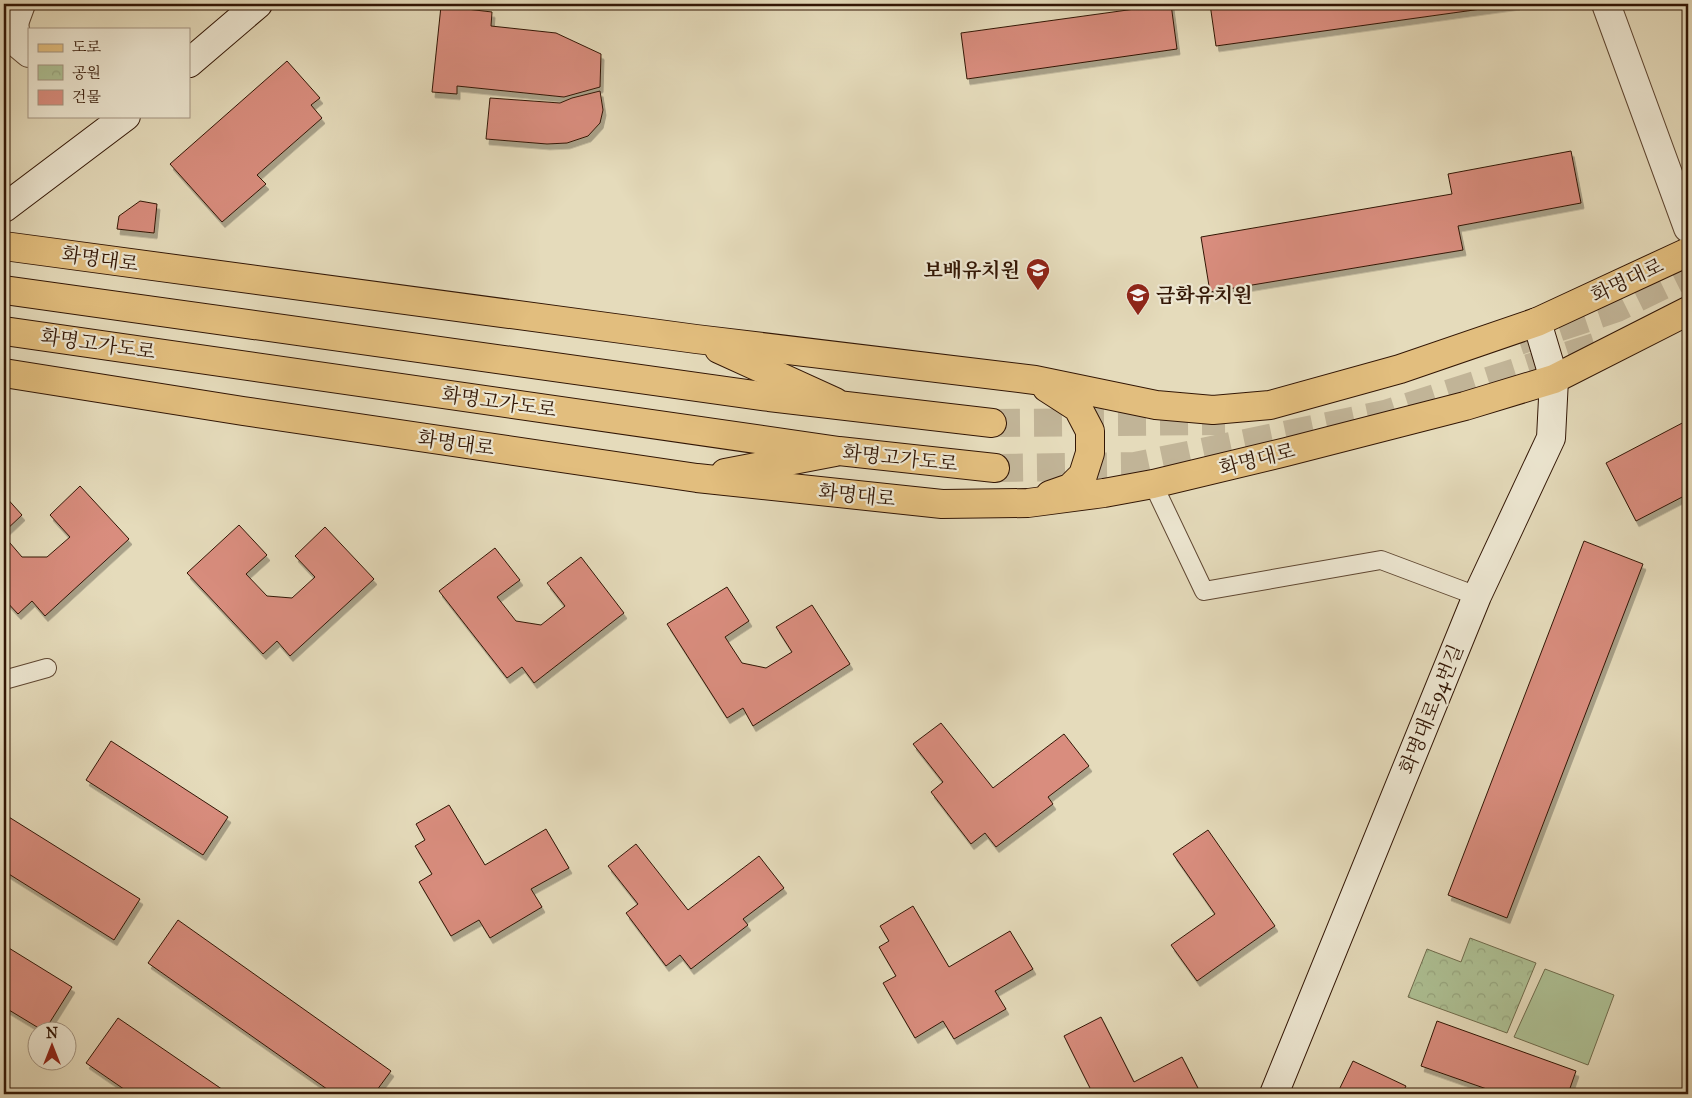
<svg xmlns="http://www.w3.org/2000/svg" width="1692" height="1098" font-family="'IM FELL Great Primer','Noto Serif KR',serif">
  <defs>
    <pattern id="park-crowns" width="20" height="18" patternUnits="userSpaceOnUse" patternTransform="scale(1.25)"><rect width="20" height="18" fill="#aec195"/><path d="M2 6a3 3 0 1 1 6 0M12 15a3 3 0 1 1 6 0" fill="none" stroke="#96a57f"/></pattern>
    <filter id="shadow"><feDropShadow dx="3" dy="5.5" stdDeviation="0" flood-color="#0004"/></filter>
  </defs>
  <rect width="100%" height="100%" fill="#e5dbbb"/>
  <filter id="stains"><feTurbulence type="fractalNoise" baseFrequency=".004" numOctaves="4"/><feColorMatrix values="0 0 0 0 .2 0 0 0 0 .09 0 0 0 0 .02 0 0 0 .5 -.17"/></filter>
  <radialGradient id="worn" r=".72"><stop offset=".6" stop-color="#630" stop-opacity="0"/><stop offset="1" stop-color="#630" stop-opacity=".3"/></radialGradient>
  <polygon fill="url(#park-crowns)" stroke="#706c4d" points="1470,938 1536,963 1507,1033 1408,997 1427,949 1461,962"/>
  <polygon fill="#aec195" stroke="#706c4d" points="1545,969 1614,995 1588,1065 1514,1037"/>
  <g fill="#d98d7e" stroke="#321605" filter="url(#shadow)">
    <polygon points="1171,4 1177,49 967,79 961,33"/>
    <polygon points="1210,4 1517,4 1216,46"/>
    <polygon points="441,6 492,12 491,26 556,33 601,54 600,87 564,97 457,86 457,94 432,92"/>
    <polygon points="287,61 320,98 311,105 322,118 257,175 266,184 222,222 170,164"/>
    <polygon points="600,91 603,110 600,123 588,136 567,143 547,144 486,139 490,98 560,103 572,98"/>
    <polygon points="1571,151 1581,203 1458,226 1463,250 1210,292 1201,237 1452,194 1448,174"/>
    <polygon points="140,201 157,204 154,233 117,229 119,216"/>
    <polygon points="1688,420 1688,494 1636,521 1606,463"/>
    <polygon points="80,486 129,539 45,616 32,601 18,614 4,599 4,536 22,557 47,557 70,537 50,515"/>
    <polygon points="4,495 22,515 4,532"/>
    <polygon points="239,525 267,555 246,574 267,596 292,598 315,577 295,556 325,527 374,579 290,656 277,641 263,654 187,573"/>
    <polygon points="1584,541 1643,564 1507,918 1448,895"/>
    <polygon points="495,548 520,580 497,597 516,621 541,625 565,606 547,583 581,557 624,613 534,683 522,667 507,678 439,591"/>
    <polygon points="727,587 749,621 725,637 742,663 766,668 792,652 776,627 812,605 850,664 753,726 743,708 727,718 667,624"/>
    <polygon points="941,723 993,788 1064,734 1089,766 1048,797 1053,804 996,847 985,833 971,844 931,792 943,782 913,744"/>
    <polygon points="111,741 228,817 203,855 86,780"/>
    <polygon points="449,805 485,865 546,829 569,868 531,889 542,907 490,938 479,920 451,936 419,882 432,874 415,846 425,840 416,824"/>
    <polygon points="4,814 140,899 114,940 4,871"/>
    <polygon points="1208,830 1275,926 1197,981 1171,945 1215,914 1173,854"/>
    <polygon points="636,844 688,910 759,856 784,888 743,919 748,925 691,969 680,955 666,966 626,913 638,904 608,866"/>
    <polygon points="913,906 949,967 1010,931 1033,969 995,991 1006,1009 954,1039 943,1021 915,1038 883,983 896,976 879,947 889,941 880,926"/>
    <polygon points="178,920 391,1071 374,1094 334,1094 148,963"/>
    <polygon points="4,945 72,987 45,1030 42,1030 4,1007"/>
    <polygon points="1101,1017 1134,1082 1182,1057 1201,1094 1093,1094 1064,1036"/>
    <polygon points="118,1018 229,1094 131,1094 86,1063"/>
    <polygon points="1437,1021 1576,1071 1568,1094 1501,1094 1421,1066"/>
    <polygon points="1353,1061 1406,1086 1402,1094 1337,1094"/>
  </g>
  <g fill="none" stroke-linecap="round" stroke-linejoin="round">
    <g stroke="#c1b497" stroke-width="28" stroke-dasharray="28 14" stroke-linecap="butt">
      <polyline points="1519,341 1617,308 1688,273"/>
      <polyline points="992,423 1225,421"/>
      <polyline points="995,468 1135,466 1385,414 1607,343"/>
    </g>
    <g stroke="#5f4732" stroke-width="20">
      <g id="lane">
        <polyline points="1153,484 1204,591 1381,560 1477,596"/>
        <polyline points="4,680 47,668"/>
      </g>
    </g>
    <g stroke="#5f4732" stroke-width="30">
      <g id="street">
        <polyline points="1606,4 1688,228"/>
        <polyline points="4,7 14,23 21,4"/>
        <polyline points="14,23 17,43 29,53"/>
      </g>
    </g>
    <g stroke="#321605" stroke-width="30">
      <g id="secondary">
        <polyline points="189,63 258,4"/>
        <polyline points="4,208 126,116"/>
        <polyline points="1274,1094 1477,596 1551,438 1554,379 1537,322"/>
      </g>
    </g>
    <g stroke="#321605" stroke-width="30">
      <g id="primary">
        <polyline points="4,246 696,339 1035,380 1156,405 1213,410 1270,405 1400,369 1537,322 1688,252"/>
        <polyline points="719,349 835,402"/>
        <polyline points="4,373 243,411 697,478 942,504 1028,503 1104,493 1153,484 1286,452 1465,406 1554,379 1688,311"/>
        <polyline points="1047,388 1078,408 1090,431 1090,453 1083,475 1070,488 1050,495"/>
        <polyline points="725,473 835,452"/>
      </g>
    </g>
    <g stroke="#321605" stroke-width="30">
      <g id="highway">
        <polyline points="4,290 769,397 992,423"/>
        <polyline points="4,331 839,451 995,468"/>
      </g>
    </g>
    <use href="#lane" stroke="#eee8d3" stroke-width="18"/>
    <use href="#street" stroke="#eee8d3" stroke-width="28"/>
    <use href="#secondary" stroke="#eee8d3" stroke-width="28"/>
    <use href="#primary" stroke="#e2be7e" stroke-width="28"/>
    <use href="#highway" stroke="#e2be7e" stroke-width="28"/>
  </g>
  <defs>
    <g id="school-pin" transform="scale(1.25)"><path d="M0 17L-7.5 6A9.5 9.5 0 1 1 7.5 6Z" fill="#8f2418" stroke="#eee8d3"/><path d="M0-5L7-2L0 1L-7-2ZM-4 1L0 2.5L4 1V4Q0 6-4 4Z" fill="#fff"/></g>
  </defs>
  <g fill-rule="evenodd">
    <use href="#school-pin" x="1038" y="270"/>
    <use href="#school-pin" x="1138" y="295"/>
  </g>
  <g text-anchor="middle" stroke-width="4.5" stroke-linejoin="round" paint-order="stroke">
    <g font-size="20" fill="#321605" stroke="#eee8d3">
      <text transform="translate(100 259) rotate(8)" y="7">화명대로</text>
      <text transform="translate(1627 280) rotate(-25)" y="7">화명대로</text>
      <text transform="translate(98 344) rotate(8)" y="7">화명고가도로</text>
      <text transform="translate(499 402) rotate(8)" y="7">화명고가도로</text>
      <text transform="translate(456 443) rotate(8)" y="7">화명대로</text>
      <text transform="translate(900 458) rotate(6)" y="7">화명고가도로</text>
      <text transform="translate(1257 459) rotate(-14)" y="7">화명대로</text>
      <text transform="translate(857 495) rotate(6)" y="7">화명대로</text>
      <text transform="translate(1431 709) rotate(-68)" y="7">화명대로94번길</text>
    </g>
    <g font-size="20" font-weight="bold" fill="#321605" stroke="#eee8d3" text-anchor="end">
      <text x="1020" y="277">보배유치원</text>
      <text x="1156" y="302" text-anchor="start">금화유치원</text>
    </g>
  </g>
  <rect width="1692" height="1098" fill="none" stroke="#e5dbbb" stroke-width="20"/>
  <rect x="5" y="5" width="1682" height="1088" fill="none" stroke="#321605" stroke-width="2.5"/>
  <rect x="10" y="10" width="1672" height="1078" fill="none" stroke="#321605"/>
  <rect x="28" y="28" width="162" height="90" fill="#eee8d3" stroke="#a39481"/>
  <rect x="38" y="44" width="25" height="8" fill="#e2be7e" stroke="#a39481"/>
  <text x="72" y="52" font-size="15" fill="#321605">도로</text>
  <rect x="38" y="65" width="25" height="15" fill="url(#park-crowns)" stroke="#a39481"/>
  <text x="72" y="78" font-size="15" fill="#321605">공원</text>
  <rect x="38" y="90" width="25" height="15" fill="#d98d7e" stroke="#a39481"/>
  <text x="72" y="102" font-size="15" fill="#321605">건물</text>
  <g transform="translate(52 1046)"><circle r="24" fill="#eee8d3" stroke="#a39481"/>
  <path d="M0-4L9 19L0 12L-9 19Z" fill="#8f2418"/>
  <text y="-8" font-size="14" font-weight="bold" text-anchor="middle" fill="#321605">N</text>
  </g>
  <rect width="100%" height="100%" filter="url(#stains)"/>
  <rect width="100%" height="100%" fill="url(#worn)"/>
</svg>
